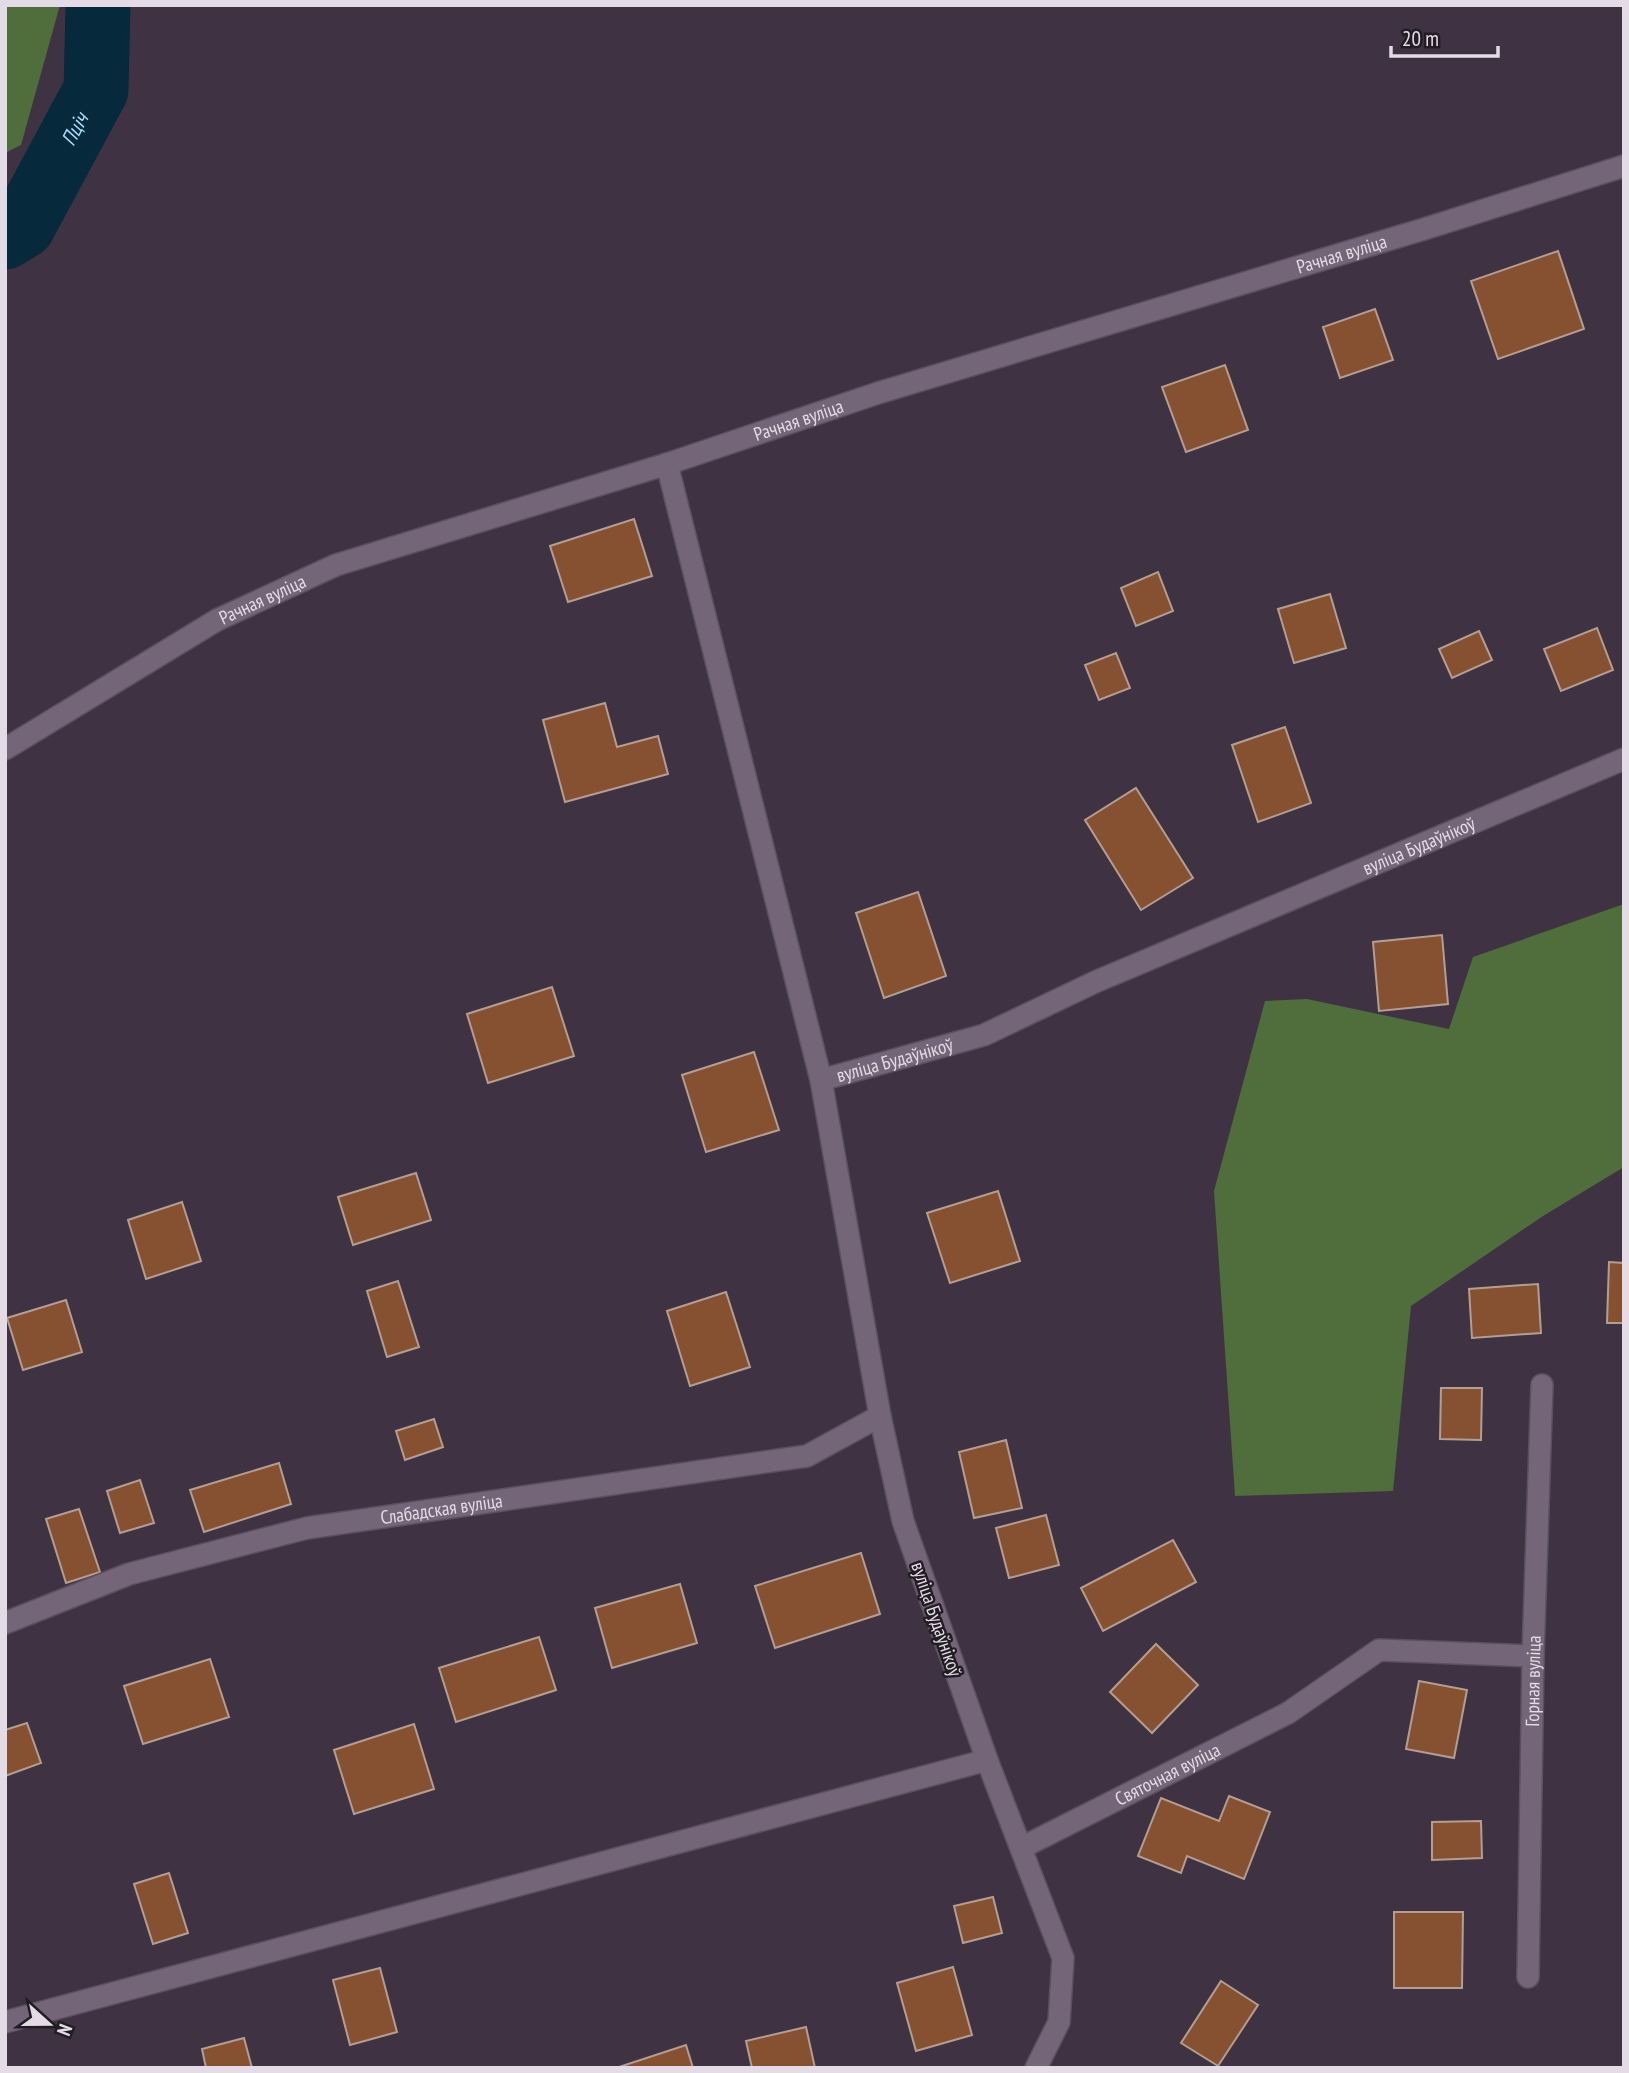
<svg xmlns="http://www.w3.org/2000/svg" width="1629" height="2073" font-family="'PT Sans Narrow',sans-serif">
  <rect width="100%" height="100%" fill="#3f3343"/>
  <g fill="#4f6e3b">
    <polygon points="5,5 60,5 21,145 5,153"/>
    <polygon points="1624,904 1624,1167 1543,1216 1411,1306 1393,1491 1235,1496 1214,1191 1265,1001 1307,999 1449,1029 1473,957"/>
  </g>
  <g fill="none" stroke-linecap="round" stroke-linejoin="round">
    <path stroke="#062a3b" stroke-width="65" id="s1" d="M5,237l18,-11 73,-136 2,-85"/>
  </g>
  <g fill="#855130" stroke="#b49e91" stroke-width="2">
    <polygon points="1558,251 1584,329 1498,359 1471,281"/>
    <polygon points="1375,309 1393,360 1340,378 1323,327"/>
    <polygon points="1225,365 1248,430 1186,452 1162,387"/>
    <polygon points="634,519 652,576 568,602 550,546"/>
    <polygon points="1158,572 1173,611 1136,626 1121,588"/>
    <polygon points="1330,594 1346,648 1294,663 1278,609"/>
    <polygon points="1597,628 1613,670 1561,691 1544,649"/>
    <polygon points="1479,631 1492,660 1452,678 1439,649"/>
    <polygon points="1116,653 1130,688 1099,700 1085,665"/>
    <polygon points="605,703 617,747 658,736 668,774 565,802 543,720"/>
    <polygon points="1285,727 1311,803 1258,822 1232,745"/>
    <polygon points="1136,788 1193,878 1141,910 1085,820"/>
    <polygon points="918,892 946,976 884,998 856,913"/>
    <polygon points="1442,935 1448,1004 1379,1011 1373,942"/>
    <polygon points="552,987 574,1056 488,1083 467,1014"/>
    <polygon points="754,1052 779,1130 706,1152 682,1075"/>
    <polygon points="416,1173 431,1220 353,1245 338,1197"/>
    <polygon points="998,1191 1020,1261 950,1283 927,1213"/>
    <polygon points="182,1202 201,1261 146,1279 128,1220"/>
    <polygon points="1609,1262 1624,1263 1624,1323 1607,1323"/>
    <polygon points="398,1281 419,1347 387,1357 367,1291"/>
    <polygon points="1538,1284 1541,1333 1472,1338 1469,1289"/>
    <polygon points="726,1292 750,1367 690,1386 667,1311"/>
    <polygon points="66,1300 82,1352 23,1370 7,1318"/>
    <polygon points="1441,1388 1482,1388 1481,1440 1440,1439"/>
    <polygon points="434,1419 443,1447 405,1460 396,1431"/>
    <polygon points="1006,1440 1022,1508 974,1518 959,1452"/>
    <polygon points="279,1463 291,1504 204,1532 190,1490"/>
    <polygon points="140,1480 154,1523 120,1533 107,1491"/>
    <polygon points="79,1509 100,1572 66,1583 46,1519"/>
    <polygon points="1046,1515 1059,1565 1009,1578 996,1528"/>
    <polygon points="1173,1540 1196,1582 1103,1631 1081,1588"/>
    <polygon points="861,1553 880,1614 775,1648 755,1586"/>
    <polygon points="680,1584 697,1643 612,1668 595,1608"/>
    <polygon points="539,1637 556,1690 456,1722 439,1668"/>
    <polygon points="1156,1644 1198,1685 1152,1733 1110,1692"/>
    <polygon points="210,1659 229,1717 143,1744 124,1686"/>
    <polygon points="1419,1681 1467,1690 1454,1758 1406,1749"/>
    <polygon points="27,1723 41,1763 5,1776 5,1730"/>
    <polygon points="414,1724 434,1789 354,1814 334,1750"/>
    <polygon points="1229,1796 1270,1812 1244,1879 1187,1856 1181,1873 1138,1856 1161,1798 1219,1821"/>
    <polygon points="1481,1821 1482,1858 1432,1860 1432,1822"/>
    <polygon points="169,1873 188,1933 153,1944 134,1884"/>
    <polygon points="993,1897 1002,1933 963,1943 954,1906"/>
    <polygon points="1394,1912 1463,1912 1462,1988 1394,1988"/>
    <polygon points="953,1967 972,2035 916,2051 897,1983"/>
    <polygon points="380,1968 397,2032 350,2045 333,1980"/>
    <polygon points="1221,1981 1258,2005 1218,2066 1181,2043"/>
    <polygon points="806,2027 815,2068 752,2068 746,2041"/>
    <polygon points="244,2038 252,2068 206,2068 202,2049"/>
    <polygon points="686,2045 693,2068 616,2068"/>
  </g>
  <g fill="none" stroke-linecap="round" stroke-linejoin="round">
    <g stroke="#5a505e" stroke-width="24">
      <polyline id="lane" points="5,2022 987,1760"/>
    </g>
    <g stroke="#5a505e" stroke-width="24">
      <g id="street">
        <polyline points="667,464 821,1080"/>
        <path id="s2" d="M5,1623l124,-49 178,-46 500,-72 73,-40"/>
        <path id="s3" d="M1021,1848l267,-135 91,-63 154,6"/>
        <path id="s4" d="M1528,1977l5,-321 9,-271"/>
        <path id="s5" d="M1036,2068l23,-46 4,-64 -76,-198 -84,-239 -23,-105 -59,-336 163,-45 111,-53 529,-223"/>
      </g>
    </g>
    <g stroke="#5a505e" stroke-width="24">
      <g id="secondary">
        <path id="s6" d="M5,749l212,-129 119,-55 331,-101 211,-71 546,-164 200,-63"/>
      </g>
    </g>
    <use href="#lane" stroke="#746678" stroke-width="21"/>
    <use href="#street" stroke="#746678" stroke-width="21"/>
    <use href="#secondary" stroke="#746678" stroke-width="21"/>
  </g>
  <g text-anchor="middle" stroke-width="5" stroke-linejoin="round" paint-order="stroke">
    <g font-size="19" fill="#e3dbe5" stroke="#221d24">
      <text dy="7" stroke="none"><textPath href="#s6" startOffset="1432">Рачная вуліца</textPath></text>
      <text dy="7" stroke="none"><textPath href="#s6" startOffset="864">Рачная вуліца</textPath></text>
      <text dy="7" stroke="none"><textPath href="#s6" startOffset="298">Рачная вуліца</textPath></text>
      <text dy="7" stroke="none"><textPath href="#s5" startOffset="1673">вуліца Будаўнікоў</textPath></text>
      <text dy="7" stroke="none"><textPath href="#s5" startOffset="1106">вуліца Будаўнікоў</textPath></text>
      <text dy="7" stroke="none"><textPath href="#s2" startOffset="453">Слабадская вуліца</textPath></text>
      <text transform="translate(937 1619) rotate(71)" y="7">вуліца Будаўнікоў</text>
      <text dy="7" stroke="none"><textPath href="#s4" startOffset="296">Горная вуліца</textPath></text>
      <text dy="7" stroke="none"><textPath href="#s3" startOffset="164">Святочная вуліца</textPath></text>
    </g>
    <g font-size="21" font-style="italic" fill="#a8dcfa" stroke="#221d24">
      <text dy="7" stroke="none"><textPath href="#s1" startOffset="131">Пціч</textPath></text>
    </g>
  </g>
  <rect width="1629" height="2073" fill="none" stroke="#e3dbe5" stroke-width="14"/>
  <g transform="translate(49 2024) rotate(111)" stroke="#221d24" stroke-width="5" paint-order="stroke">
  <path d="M0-5L12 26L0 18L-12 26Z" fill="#e3dbe5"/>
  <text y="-10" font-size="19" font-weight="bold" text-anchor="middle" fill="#e3dbe5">N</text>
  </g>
  <path d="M1391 46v10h107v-10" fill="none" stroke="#e3dbe5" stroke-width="3.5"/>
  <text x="1402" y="46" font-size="21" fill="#e3dbe5" stroke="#221d24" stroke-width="5" paint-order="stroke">20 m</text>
</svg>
